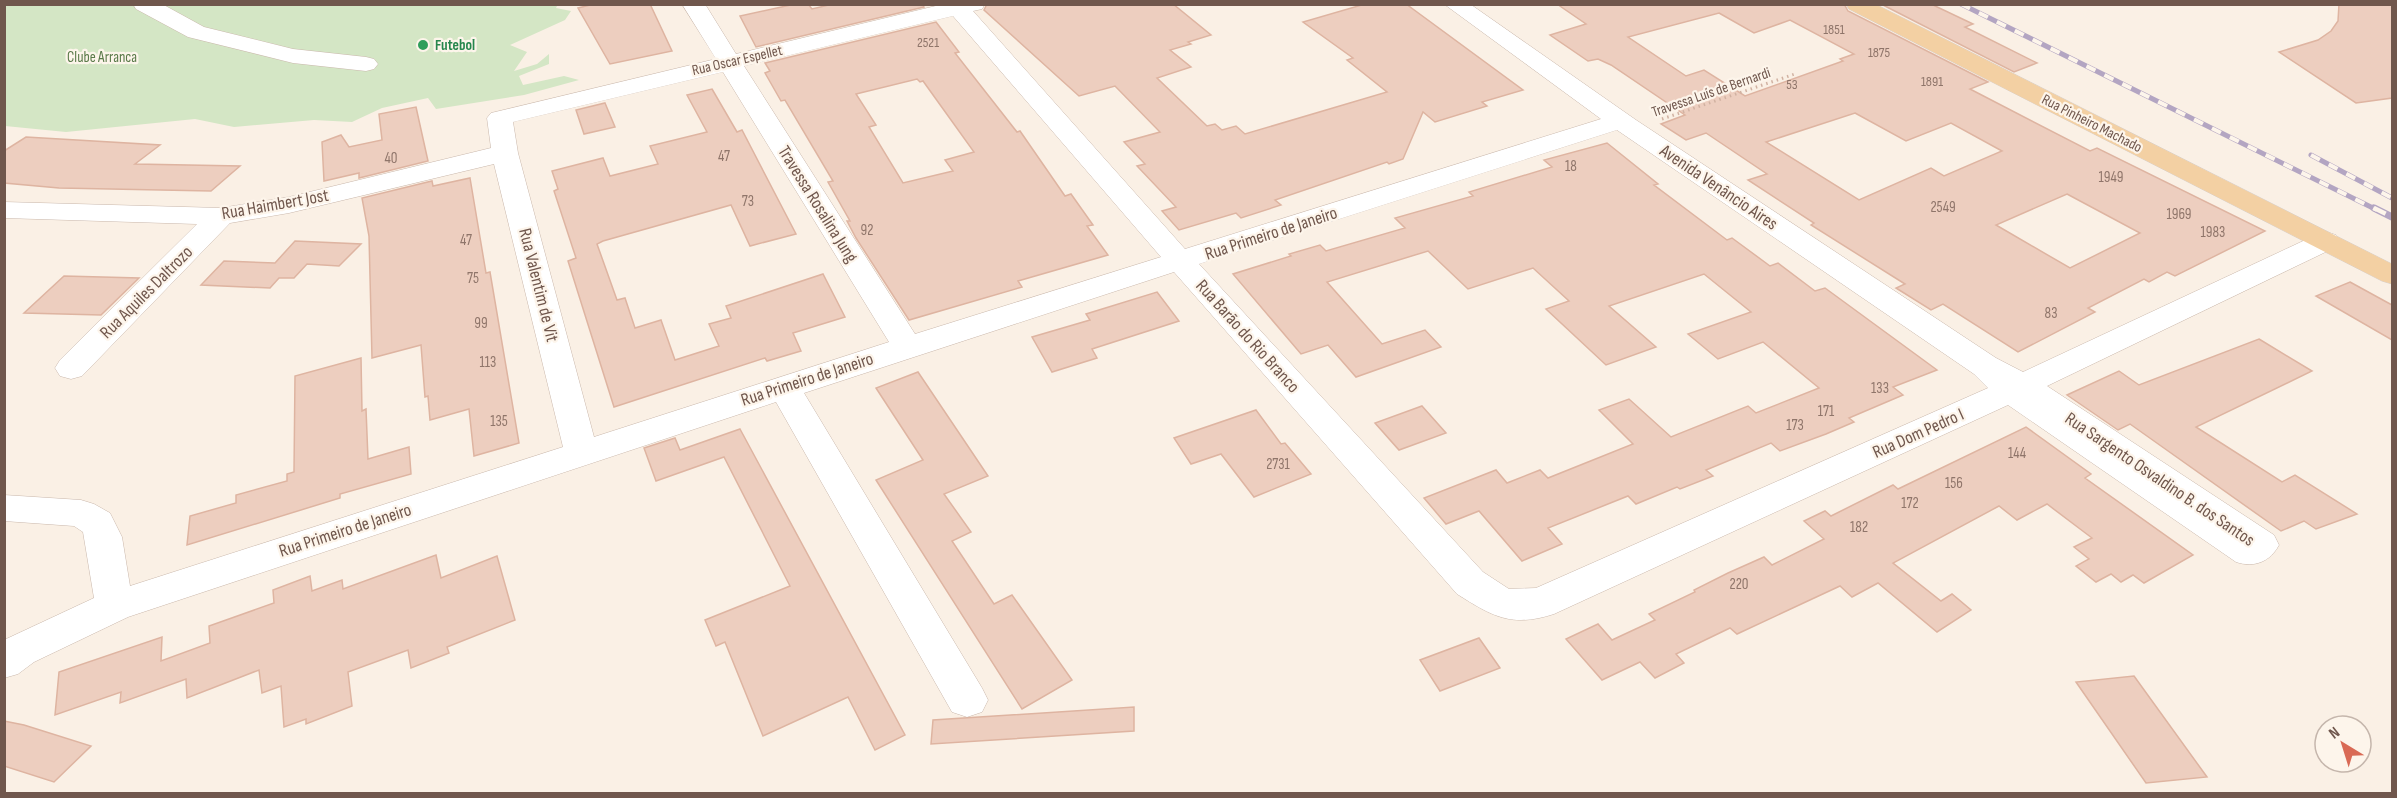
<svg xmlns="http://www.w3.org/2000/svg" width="2397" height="798" font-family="'Sofia Sans Condensed',sans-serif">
  <rect width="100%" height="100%" fill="#faf0e5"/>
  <polygon fill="#d4e6c5" points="558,4 556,8 571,11 565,20 510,45 527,52 514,71 537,64 549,54 549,64 519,76 523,85 564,76 579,80 524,95 436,109 428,98 382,108 352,122 314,120 234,127 195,119 66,132 5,126 5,5"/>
  <g fill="#edcebf" stroke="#deb4a1" stroke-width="1.5" fill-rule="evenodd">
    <polygon points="594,4 650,4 672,51 610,64 578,8"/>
    <polygon points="795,4 808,4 812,9 833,4 922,4 924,7 756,47 740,16"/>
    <polygon points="987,4 1173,4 1211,35 1188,42 1191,44 1170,50 1191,67 1157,78 1207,126 1215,124 1222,130 1236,126 1245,134 1387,92 1347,60 1353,58 1303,22 1365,4 1406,4 1523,90 1482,102 1487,106 1435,122 1423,112 1403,159 1389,164 1387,162 1275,200 1281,205 1241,218 1236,213 1179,230 1162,211 1176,207 1137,166 1145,164 1124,142 1160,132 1115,86 1079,96 984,10"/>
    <path d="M1557,4h287l4,7 140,71 -18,7 120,62 7,-3 168,83 -90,45 -8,-4 -18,10 -5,-3 -56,29 7,4 -77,40 -75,-48 -12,6 -35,-22 9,-4 -94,-59 3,-2 -66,-43 19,-6 -61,-41 -20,7 -25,-16 24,-9 -74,-50 -13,-6 -10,2 -38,-26 36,-11zM1719,13l35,20 36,-13 64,34 -14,5 3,2 -98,35 -41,-26 -18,6 -58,-39zM1855,113l51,28 45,-18 51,28 -58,25 -13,-8 -72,32 -93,-58zM2067,194l73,39 -70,35 -74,-43z"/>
    <polygon points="1881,4 1931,4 1973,24 1965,27 2037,63 2014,72"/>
    <polygon points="2339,4 2392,4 2392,98 2356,103 2279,52 2318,40 2331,31 2338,21"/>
    <path d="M936,22l23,30 -4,1 62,79 3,-1 45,65 6,-2 22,31 -6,1 21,29 -90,26 4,6 -113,33 -53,-82 -9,-17h3l-22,-39 5,-1 -48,-81 -4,1 -16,-28 5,-2 -5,-8zM917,79l3,3 3,-1 51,71 -29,8 8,11 -50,12 -34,-56 7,-2 -20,-31z"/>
    <polygon points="712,89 737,132 742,130 796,234 750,246 731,205 603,241 597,244 617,300 625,298 635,328 661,320 675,360 719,346 709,324 731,318 726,306 823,274 845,317 793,333 801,351 767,361 765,358 614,407 568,261 576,258 554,191 558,189 552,171 603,158 610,176 658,164 650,146 707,132 687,95"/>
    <polygon points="605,103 615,127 584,134 576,110"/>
    <polygon points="416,107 428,161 359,178 359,173 324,181 322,142 341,135 349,147 382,140 379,114"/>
    <polygon points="26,137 160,145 135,164 240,166 211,191 59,188 4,183 4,151"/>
    <polygon points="1607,143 1658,184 1654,185 1727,240 1732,238 1770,266 1778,263 1815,291 1825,288 1937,370 1893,387 1903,395 1849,418 1854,422 1826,434 1780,451 1771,443 1706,470 1713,476 1680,489 1677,487 1636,504 1628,496 1548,528 1562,544 1522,561 1479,511 1446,524 1424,498 1496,470 1507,483 1540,470 1548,478 1633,444 1599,410 1629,399 1671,437 1748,406 1756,413 1819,388 1763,342 1718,359 1688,334 1751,312 1704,274 1609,306 1656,347 1606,365 1546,309 1569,301 1533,268 1468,289 1428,251 1327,282 1382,344 1425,330 1441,347 1356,377 1328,345 1301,354 1233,274 1291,256 1289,254 1320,245 1326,251 1405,228 1395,218 1473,196 1469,192 1552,167 1544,160"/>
    <polygon points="470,178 486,273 490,272 519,443 474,456 469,409 430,420 428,396 425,397 421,345 372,358 369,236 362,198 432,181 433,186"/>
    <polygon points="295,241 361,244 339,266 307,264 294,278 279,278 270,288 201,285 224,261 275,263"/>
    <polygon points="64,276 139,278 101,315 24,313"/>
    <polygon points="2350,282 2392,305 2392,340 2316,296"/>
    <polygon points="1157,292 1179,321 1092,349 1097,358 1052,372 1032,337 1090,320 1086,314"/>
    <polygon points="2259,339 2312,371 2196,427 2282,482 2295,475 2357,514 2316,529 2304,521 2281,531 2130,424 2118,430 2067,395 2119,371 2139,385"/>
    <polygon points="361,358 362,411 366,409 368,459 409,447 411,474 340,494 340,498 187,545 190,516 236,503 236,495 287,481 287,474 294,472 295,376"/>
    <polygon points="918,372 988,476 944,494 971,532 952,541 994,604 1012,595 1072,680 1022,709 876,480 923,460 876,388"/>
    <polygon points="1422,406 1446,433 1399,450 1375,423"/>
    <polygon points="1256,410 1281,444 1285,443 1311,474 1254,497 1221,454 1191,464 1174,438"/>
    <polygon points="2026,427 2091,474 2085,478 2193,555 2144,583 2133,575 2121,582 2111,574 2096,582 2076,566 2089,559 2074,547 2092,538 2047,504 2017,520 1999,506 1893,563 1941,601 1952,594 1971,610 1937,632 1878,583 1852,597 1840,586 1737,634 1730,628 1676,654 1684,663 1655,678 1640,662 1602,680 1566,639 1598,624 1612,640 1655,620 1649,614 1695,592 1694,590 1728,573 1764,557 1772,565 1824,539 1804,521 1825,511 1831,516 1893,485 1898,489"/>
    <polygon points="740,429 905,735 875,750 848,697 763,736 725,642 716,646 705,620 790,586 724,457 656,481 644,448 675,438 680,450"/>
    <polygon points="436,555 441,578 497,556 515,620 447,647 449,653 411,668 408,650 348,672 352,706 306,724 306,719 284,727 281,686 262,693 259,670 187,698 186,679 120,703 121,692 55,715 59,672 162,637 161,661 210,643 209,626 274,603 273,590 310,576 312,591 342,580 343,589"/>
    <polygon points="1479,638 1500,668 1440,691 1420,660"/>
    <polygon points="2134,676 2207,777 2146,783 2076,682"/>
    <polygon points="1134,707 1134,731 931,744 933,720"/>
    <polygon points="4,721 24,725 91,746 54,782 4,766"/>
  </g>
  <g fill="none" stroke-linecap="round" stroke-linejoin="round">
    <g stroke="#cab8ac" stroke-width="1">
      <g id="minor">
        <polygon points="133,4 162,4 204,27 293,49 366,57 374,59 378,64 374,69 366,71 293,63 188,37 136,9"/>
        <path d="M682,4h23l31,50 208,-50h41l-3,5 -9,2 212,238 416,-130 -157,-115h26l166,116 360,238 27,14 293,-137 10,-3 10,3 4,6 -4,6 -289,139 227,149 5,10c-9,17 -25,23 -43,17l-228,-157 -454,209c-43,14 -62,2 -97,-20l-283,-322 -370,121 178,295 6,12 -6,12 -15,5 -15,-5 -176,-310 -648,215 -94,45 -16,12 -14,4v-38l90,-42 -11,-66 -9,-6 -70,-5v-26l77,5 13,4 16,9 12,24 8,49 433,-139 -69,-283 -205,49 -59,10 -148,153 -11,3 -11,-3 -5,-8 5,-8 137,-136 -193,-6v-16l217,6 68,-11 202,-49 -4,-30 4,-5 225,-54zM953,16l208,241 -246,77 -171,-268zM723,72l166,270 -295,95 -76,-284 -5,-31zM1617,130l357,244 14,14 -452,200 -27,1 -26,-17 -284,-308z"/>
      </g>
    </g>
    <g stroke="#d7d0cd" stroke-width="1">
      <polygon id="major" points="1846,4 1875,4 2392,264 2392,284 2382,281 1849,9"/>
    </g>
    <polyline stroke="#d1b2a2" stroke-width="3" stroke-dasharray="1.5 4" stroke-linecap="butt" points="1662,119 1795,74"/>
    <use href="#minor" fill="#fff" fill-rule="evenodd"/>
    <use href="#major" fill="#f3d0a3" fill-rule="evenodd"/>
    <g stroke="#b3a5c2" stroke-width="5">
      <g id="rail-far1">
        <polyline points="1961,4 2377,210"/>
        <polyline points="2311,155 2392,198"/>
      </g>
    </g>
    <g stroke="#b3a5c2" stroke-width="7">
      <polyline id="rail" points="2374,208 2392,217"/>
    </g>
    <use href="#rail-far1" stroke="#fdf5eb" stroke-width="4" stroke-dasharray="10" stroke-linecap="butt"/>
    <use href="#rail" stroke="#fdf5eb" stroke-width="4.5" stroke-dasharray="13" stroke-linecap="butt"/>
  </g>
  <circle fill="#2e9e5b" stroke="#fdf5eb" stroke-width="2" cx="423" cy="45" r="6"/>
  <g text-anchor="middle" stroke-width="4.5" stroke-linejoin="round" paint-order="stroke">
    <g font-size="14" fill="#8f756a">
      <text x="1834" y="34">1851</text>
      <text x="928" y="47">2521</text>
      <text x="1879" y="57">1875</text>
      <text x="1932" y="86">1891</text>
      <text x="1792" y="89">53</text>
    </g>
    <g font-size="15" font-weight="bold" fill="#27864d" stroke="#fdf5eb" text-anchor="start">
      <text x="435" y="50">Futebol</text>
    </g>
    <g font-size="15" fill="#5a7a49" stroke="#fdf5eb">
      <text x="102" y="62">Clube Arranca</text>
    </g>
    <g font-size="15" fill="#70574d" stroke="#fdf5eb">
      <text transform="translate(737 60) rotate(-13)" y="5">Rua Oscar Espellet</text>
      <text transform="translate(1711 92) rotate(-19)" y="5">Travessa Luís de Bernardi</text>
      <text transform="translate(2092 123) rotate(27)" y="5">Rua Pinheiro Machado</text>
    </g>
    <g font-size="15" fill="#8f756a">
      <text x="724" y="161">47</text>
      <text x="391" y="163">40</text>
      <text x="1571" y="171">18</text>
      <text x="2111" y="182">1949</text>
      <text x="748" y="206">73</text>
      <text x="1943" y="212">2549</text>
      <text x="2179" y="219">1969</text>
      <text x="867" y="235">92</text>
      <text x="2213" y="237">1983</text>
      <text x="466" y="245">47</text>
      <text x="473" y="283">75</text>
      <text x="2051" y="318">83</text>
      <text x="481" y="328">99</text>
      <text x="488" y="367">113</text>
      <text x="1880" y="393">133</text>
      <text x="1826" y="416">171</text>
      <text x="499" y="426">135</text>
      <text x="1795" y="430">173</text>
      <text x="2017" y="458">144</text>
      <text x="1278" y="469">2731</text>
      <text x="1954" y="488">156</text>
      <text x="1910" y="508">172</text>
      <text x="1859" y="532">182</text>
      <text x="1739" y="589">220</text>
    </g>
    <g font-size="18" fill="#70574d" stroke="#fdf5eb">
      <text transform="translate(1719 187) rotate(34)" y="6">Avenida Venâncio Aires</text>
      <text transform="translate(275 204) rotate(-10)" y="6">Rua Haimbert Jost</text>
      <text transform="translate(818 204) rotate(58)" y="6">Travessa Rosalina Jung</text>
      <text transform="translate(1271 233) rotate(-18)" y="6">Rua Primeiro de Janeiro</text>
      <text transform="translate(539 285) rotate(76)" y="6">Rua Valentim de Vit</text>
      <text transform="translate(146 292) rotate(-45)" y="6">Rua Aquiles Daltrozo</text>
      <text transform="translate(1248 336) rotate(48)" y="6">Rua Barão do Rio Branco</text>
      <text transform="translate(807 379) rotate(-18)" y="6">Rua Primeiro de Janeiro</text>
      <text transform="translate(1918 433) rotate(-24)" y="6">Rua Dom Pedro I</text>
      <text transform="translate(2160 479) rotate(34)" y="6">Rua Sargento Osvaldino B. dos Santos</text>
      <text transform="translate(345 530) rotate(-18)" y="6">Rua Primeiro de Janeiro</text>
    </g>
  </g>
  <rect width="2397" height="798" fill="none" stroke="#70574d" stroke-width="12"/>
  <g transform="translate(2343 744) rotate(322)"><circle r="28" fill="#fdf5eb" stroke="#c5b6ac" stroke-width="1.5"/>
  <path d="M0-4.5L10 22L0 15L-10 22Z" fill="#d96a55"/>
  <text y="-9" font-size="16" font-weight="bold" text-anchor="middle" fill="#70574d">N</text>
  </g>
</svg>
